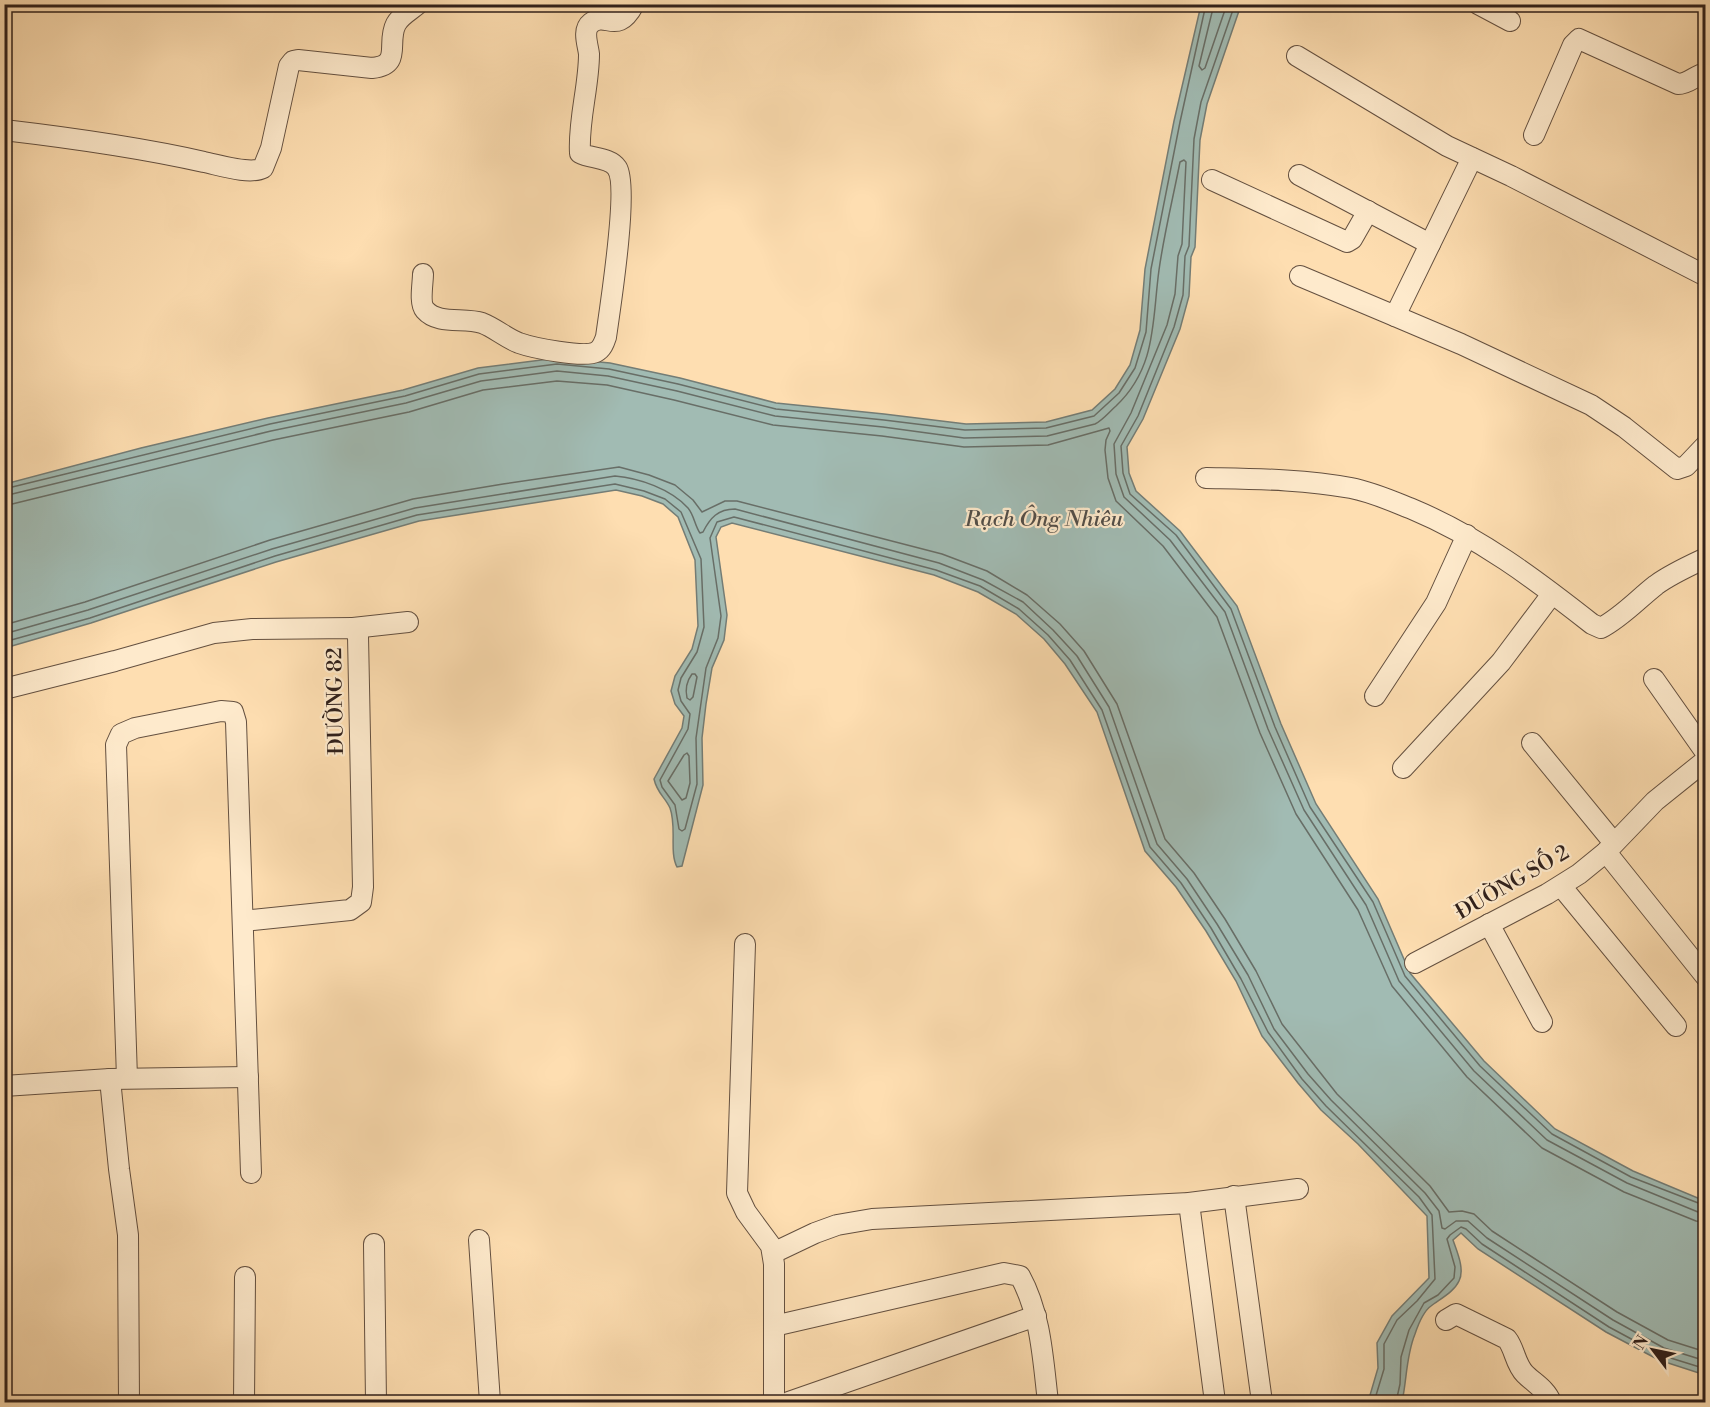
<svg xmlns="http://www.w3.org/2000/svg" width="1710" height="1407" font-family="'Libre Bodoni',serif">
  <rect width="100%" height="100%" fill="#fedeb1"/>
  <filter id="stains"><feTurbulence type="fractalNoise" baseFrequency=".00333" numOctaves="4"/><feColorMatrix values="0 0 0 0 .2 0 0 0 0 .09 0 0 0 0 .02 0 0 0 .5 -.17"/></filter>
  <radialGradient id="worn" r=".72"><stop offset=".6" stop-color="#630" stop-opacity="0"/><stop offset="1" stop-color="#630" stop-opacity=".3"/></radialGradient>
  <path fill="#a1bbb3" stroke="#747d76" stroke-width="1.5" d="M1201,5h40l-34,99 -7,36 -5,107 -4,10 -2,39 -9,33 -37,90 -16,28 2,26 7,18 44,40 57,75 44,118 35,80 62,95 32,74 74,88 71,68 78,42 72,30v174l-46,-15 -53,-28 -128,-83 -17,-16 -8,7c4,12 12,29 6,41 -5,11 -19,18 -28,25 -7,5 -13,19 -16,28 -9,22 -8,45 -13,68h-34l10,-34 -1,-25 15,-27 37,-38 -2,-62 -69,-72 -37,-34 -23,-27 -36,-47 -26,-55 -30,-50 -30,-44 -31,-36 -48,-139 -32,-48 -21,-25 -28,-25 -38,-22 -44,-17 -202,-52 -11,4 -5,10 11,78 -3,25 -12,28 -6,36 -4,34 1,47 -21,81 -5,1c-8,-15 0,-40 -7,-59 -5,-11 -13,-15 -16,-29l28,-51 2,-12 -9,-12 -4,-13 4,-15 17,-27 6,-23 -3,-66 -17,-43 -15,-13 -21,-8 -26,-6 -197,31 -143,41 -185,61 -86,25v-164l136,-36 127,-30 135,-28 75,-22 79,-10 53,5 70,15 96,25 108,11 82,10 80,-2 46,-12 23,-21 15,-24 10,-35 5,-61 29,-148z"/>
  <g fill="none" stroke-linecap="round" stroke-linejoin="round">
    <g stroke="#686e67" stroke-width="1.5">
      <polyline points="1214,4 1199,66 1202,70 1205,68 1227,4"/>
      <polyline points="1235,4 1201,102 1194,139 1189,246 1185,256 1183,295 1174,327 1138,416 1121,446 1123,473 1130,494 1176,535 1231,609 1275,727 1310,807 1373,902 1405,976 1480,1066 1552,1134 1631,1177 1706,1206"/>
      <polyline points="4,489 270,424 405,396 479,374 557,364 609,369 678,384 776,409 884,420 965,430 1046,428 1094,416 1119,393 1135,368 1146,332 1151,269 1180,122 1206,4"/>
      <path d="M4,496l267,-65 135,-28 75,-22 76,-10 51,5 69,15 98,25 108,11 81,11 83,-2 48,-12c8,-4 14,-12 21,-18 41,-39 36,-85 43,-136 5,-36 14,-72 21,-108l4,-2 2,2 -4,82 -4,12 -3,38 -8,31 -36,88 -17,31 2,30 8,23 46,43 55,72 43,117 36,81 62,95 33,76 75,90 73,69 80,43 71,29 8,1"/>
      <polyline points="4,506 273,440 409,412 483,390 557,381 607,385 674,400 773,425 882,436 964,447 1048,445 1109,428 1110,431 1106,440 1105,450 1108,478 1116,501 1163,546 1217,617 1260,733 1296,814 1358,910 1392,986 1467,1077 1542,1148 1624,1192 1696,1221 1706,1222"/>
      <polyline points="4,625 85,602 270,540 413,499 503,484 619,467 649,475 675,485 693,500 702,512 725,501 737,501 942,554 987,571 1027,595 1060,624 1084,651 1117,704 1165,839 1194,873 1225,919 1256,971 1282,1024 1337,1094 1430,1186 1449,1212 1462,1211 1474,1214 1492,1231 1617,1312 1668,1340 1706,1352"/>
      <path d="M4,634l84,-24 184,-61 143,-41 200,-32c24,2 56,13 73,32 6,7 7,18 12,25l3,-1c7,-14 15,-23 32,-23l204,54 44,17 40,22 30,28 24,26 32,51 48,137 30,35 30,45 31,51 26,54 34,45 23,26 94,93 14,18 3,17 3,1 11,-8h12l19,17 126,82 51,28 42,13"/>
      <polyline points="4,642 90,618 275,556 417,515 615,484 644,491 665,499 681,512 701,559 704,627 697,652 681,678 678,690 681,701 690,714 688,729 660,780 662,787 675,805 679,829 682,831 685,829 697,784 696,738 706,668 718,638 721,616 710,538 717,522 734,517 936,570 980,586 1019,609 1048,635 1070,660 1102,710 1150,847 1181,883 1211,928 1241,979 1268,1032 1302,1079 1326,1106 1419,1197 1432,1215 1435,1279 1417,1301 1397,1320 1384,1344 1384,1369 1374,1402"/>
      <path d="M692,674h3l2,3 -4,20 -3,3 -3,-2c-2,-9 -1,-16 5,-24z"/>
      <polygon points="687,753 689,756 690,783 686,798 682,800 668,781 684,755"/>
      <polyline points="1396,1402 1400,1384 1401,1357 1409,1330 1424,1303 1438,1295 1454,1278 1455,1267 1447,1239 1450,1235 1461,1227 1466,1229 1482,1244 1609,1327 1661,1355 1706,1369"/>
    </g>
    <g stroke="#645040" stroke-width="22">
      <g id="minor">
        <polyline points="1478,4 1510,21"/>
        <polyline points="1297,56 1447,146 1511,176 1706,276"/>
        <path d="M4,130c68,8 134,17 200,32 15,3 46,13 59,6l8,-20 18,-82 4,-5 5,-1 74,8c31,-3 14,-25 24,-44 4,-8 15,-14 22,-20"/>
        <path d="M1534,135l39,-90 6,-6 99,45c11,0 17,-9 28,-11"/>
        <polyline points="1299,175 1430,244"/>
        <polyline points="1212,180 1347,242 1352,239 1368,211"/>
        <path d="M423,274c0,9 -4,29 2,36 13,15 39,7 57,13 13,5 24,15 37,20 14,5 65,15 77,9 6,-3 8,-9 10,-15 4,-28 23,-151 11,-169 -7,-11 -26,-9 -37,-15 -2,-33 9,-66 9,-99 -1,-9 -7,-24 2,-31 16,-12 26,13 43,-19"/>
        <polyline points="1300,276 1395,316 1472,158"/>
        <polyline points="1395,316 1461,344 1591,405 1624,427 1677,469 1686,466 1706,445"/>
        <path d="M1206,478c49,1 97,1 145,10 21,4 41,13 61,21 67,28 123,70 180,115l9,4c21,-11 37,-29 55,-43 15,-11 33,-19 50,-27"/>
        <polyline points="353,628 408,622"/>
        <polyline points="1654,679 1706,753"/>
        <polyline points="4,689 115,661 214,633 252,629 353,628 358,636 363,887 361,902 350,910 243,921"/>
        <polyline points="1375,696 1436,603 1467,535"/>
        <polyline points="1532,743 1614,843"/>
        <polyline points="1403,768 1501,662 1552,594"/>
        <polyline points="1606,852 1706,977"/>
        <polyline points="1561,886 1676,1026"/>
        <polyline points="1489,924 1542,1022"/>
        <polyline points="745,944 737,1193 746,1212 771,1246 774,1264 774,1402"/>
        <polyline points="1415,963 1547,894 1579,874 1606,852 1655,801 1706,760"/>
        <polyline points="127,1078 116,745 121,734 135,728 221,711 233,712 236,722 251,1173"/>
        <polyline points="110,1079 119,1169 128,1235 129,1402"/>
        <polyline points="4,1086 110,1079 248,1077"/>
        <polyline points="1234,1196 1262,1402"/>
        <polyline points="1189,1203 1215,1402"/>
        <polyline points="479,1240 490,1402"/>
        <polyline points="374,1244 376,1402"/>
        <polyline points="773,1253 815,1233 837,1225 872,1219 1189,1203 1298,1189"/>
        <path d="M1446,1320l10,-6 51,25c8,10 8,25 18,35 9,9 21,15 26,28"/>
        <path d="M774,1326l230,-53 16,3c21,38 23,84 28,126"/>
        <polyline points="244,1402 245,1277"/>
        <polyline points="789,1402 1036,1316"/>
      </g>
    </g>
    <use href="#minor" stroke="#feeacc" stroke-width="20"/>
  </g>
  <g text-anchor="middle" stroke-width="4.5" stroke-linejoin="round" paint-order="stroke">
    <g font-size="21" fill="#30201b" stroke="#feeacc">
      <text transform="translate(335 701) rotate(-91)" y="7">ĐƯỜNG 82</text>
      <text transform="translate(1512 882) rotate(-30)" y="7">ĐƯỜNG SỐ 2</text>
    </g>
    <g font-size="22" font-style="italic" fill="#524e49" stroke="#feeacc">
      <text x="1044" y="526">Rạch Ông Nhiêu</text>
    </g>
  </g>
  <rect width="1710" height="1407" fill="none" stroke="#fedeb1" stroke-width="24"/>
  <rect x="6" y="6" width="1698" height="1395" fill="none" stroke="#30201b" stroke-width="3"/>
  <rect x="12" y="12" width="1686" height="1383" fill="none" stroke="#30201b" stroke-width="1.5"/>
  <g transform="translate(1653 1350) rotate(302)" stroke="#feeacc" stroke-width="4.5" paint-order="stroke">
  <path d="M0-4.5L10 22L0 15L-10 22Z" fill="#30201b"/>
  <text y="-9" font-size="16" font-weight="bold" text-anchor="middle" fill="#30201b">N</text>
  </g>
  <rect width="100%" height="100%" filter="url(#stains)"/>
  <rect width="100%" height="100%" fill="url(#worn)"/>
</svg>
